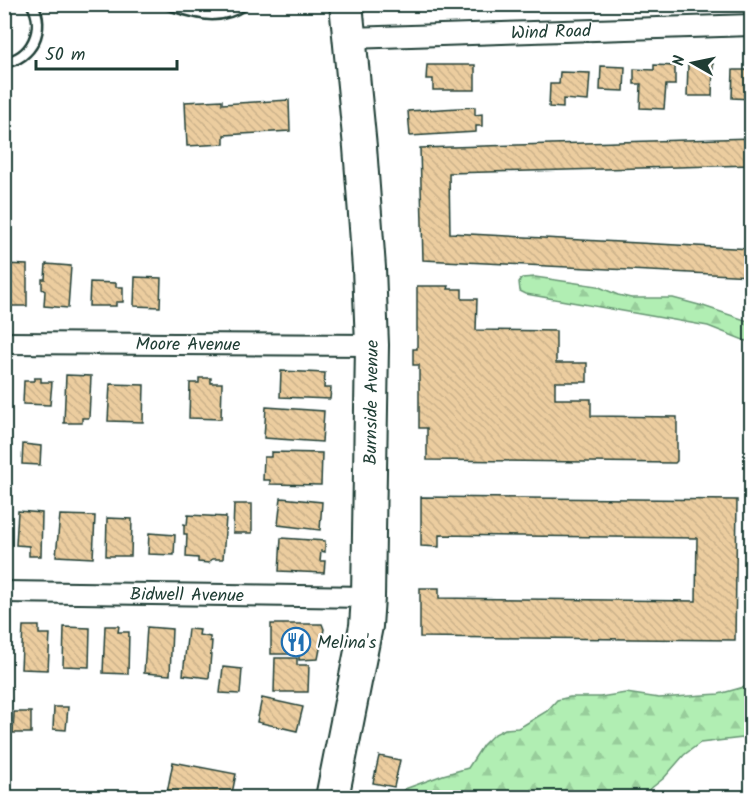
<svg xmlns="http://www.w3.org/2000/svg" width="756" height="802" font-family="Kalam,sans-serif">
  <defs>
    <pattern id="forest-firs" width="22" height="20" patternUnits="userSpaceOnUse" patternTransform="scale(1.5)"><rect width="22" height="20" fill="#b1eeb3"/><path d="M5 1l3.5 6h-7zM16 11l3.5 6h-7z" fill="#98cd9b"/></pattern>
    <pattern id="building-back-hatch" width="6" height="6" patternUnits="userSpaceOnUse" patternTransform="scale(1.5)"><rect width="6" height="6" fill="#eccd9f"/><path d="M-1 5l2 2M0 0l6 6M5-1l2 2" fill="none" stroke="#cab18a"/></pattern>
  </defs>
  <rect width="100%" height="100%" fill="#fff"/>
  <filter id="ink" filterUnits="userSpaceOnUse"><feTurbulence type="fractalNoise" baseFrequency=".0167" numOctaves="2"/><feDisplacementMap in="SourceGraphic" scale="12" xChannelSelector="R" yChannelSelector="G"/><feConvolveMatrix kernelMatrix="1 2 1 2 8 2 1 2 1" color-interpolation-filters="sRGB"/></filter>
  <g filter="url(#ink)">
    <g fill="url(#forest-firs)" stroke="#689674" stroke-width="1.5">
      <polygon points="535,277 597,286 618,295 631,298 673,298 703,306 751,322 751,343 708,326 526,294 520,291 519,282 522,278"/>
      <polygon points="751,685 751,737 700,743 684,755 664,778 649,790 642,797 399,797 405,789 443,775 468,768 483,745 493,735 505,729 518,728 524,725 547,711 557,700 570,697 600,697 626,693 659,698 719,694"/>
    </g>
    <g fill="url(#building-back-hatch)" stroke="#1f3d34" stroke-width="1.5">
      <polygon points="688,64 713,64 712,96 687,96"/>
      <polygon points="751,64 752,99 732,98 733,70 751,70"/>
      <polygon points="427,65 475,65 475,90 433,90 433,79 426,79"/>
      <polygon points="654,65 675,66 675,85 666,85 664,109 640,108 641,84 634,84 634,69 654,70"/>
      <polygon points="601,66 625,67 624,91 600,90"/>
      <polygon points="560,72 590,73 588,101 563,99 563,108 549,107 550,84 559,84"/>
      <polygon points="222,100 222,104 289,100 290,131 224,135 224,144 187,146 185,102"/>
      <polygon points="475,107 475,115 482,114 482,126 476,126 476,132 410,136 408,111"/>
      <polygon points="752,138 752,165 449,173 450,233 752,249 752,276 423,260 420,148"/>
      <polygon points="4,264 27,265 27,306 4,306"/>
      <polygon points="46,264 71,266 68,308 44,306 45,291 42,289 42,279 45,279"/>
      <polygon points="135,277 161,278 160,307 134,306"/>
      <polygon points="90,282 116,283 116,287 123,287 123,302 116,302 116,306 89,306"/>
      <polygon points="417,286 449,286 448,289 462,289 462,299 477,299 476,330 556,331 556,363 587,363 587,382 555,382 555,399 591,399 591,416 677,417 677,461 675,463 427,460 427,428 419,428 419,365 413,365 413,349 417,349"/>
      <polygon points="281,371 325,373 324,388 331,388 330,399 280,397"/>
      <polygon points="66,375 91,376 89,418 82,418 82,423 64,423"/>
      <polygon points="34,378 41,378 41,382 52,382 50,405 23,404 24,381 34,381"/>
      <polygon points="199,378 211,378 211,383 222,383 221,419 189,418 190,383 199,383"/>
      <polygon points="110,384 144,385 143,422 108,421"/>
      <polygon points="266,407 324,411 322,442 264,438"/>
      <polygon points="23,444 41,446 40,465 22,464"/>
      <polygon points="271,452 322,453 321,485 270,484 270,480 263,480 264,457 271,457"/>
      <polygon points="421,497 737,500 735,640 420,637 420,588 439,588 439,598 696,601 697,538 439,535 439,547 421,546"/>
      <polygon points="281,498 322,502 320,530 278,525"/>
      <polygon points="234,504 252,504 252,533 233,533"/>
      <polygon points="18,511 42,513 41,556 29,556 29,546 16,545"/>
      <polygon points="60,515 95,516 93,558 56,556"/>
      <polygon points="188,515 226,517 223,559 212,559 209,563 198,562 198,558 186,557 187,534 184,534 184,524 187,525"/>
      <polygon points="107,518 132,519 131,556 106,556"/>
      <polygon points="149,533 175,535 174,555 148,554"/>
      <polygon points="281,538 325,541 325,552 321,551 320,561 325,561 324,573 279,571"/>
      <polygon points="271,624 322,624 324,629 318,659 299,660 299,654 271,654"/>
      <polygon points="23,626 39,626 39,634 50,634 48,670 21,669"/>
      <polygon points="105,626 119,626 118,632 129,632 128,674 103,673"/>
      <polygon points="64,627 90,628 89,667 63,666"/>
      <polygon points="147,627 172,629 170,675 144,673"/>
      <polygon points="188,629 200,630 199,635 210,637 210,641 212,641 209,678 183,675"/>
      <polygon points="275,658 297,658 297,665 309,665 308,692 274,692"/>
      <polygon points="223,667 242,669 240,694 220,693"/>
      <polygon points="262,698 303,707 297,731 257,722"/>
      <polygon points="54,707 68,707 66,730 53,729"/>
      <polygon points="14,712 31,712 31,733 13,733"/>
      <polygon points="379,756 400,760 394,787 373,783"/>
      <polygon points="173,762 236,774 231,798 166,798"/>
    </g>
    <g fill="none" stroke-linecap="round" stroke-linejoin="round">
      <g stroke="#1f3d34" stroke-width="14">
        <g id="service">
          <path d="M168,4c28,9 50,18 76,0"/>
          <path d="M4,62c28,-3 42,-34 28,-58"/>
        </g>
      </g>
      <g stroke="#1f3d34" stroke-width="24">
        <g id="minor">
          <path id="s1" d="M350,38l402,-13"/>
          <path id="s2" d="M4,343l368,2"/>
          <path id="s3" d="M4,592l364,5"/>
        </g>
      </g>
      <g stroke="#1f3d34" stroke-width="36">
        <g id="primary">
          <path id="s4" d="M332,798l34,-172 2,-29 4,-252 -3,-77 -9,-121 -14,-143"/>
        </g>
      </g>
      <use href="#service" stroke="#fff" stroke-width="9"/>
      <use href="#minor" stroke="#fff" stroke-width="20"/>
      <use href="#primary" stroke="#fff" stroke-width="32"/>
    </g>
  </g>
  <defs>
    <g id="restaurant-ring" transform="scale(1.5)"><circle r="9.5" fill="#fff" stroke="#1f6fb2" stroke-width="1.5"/><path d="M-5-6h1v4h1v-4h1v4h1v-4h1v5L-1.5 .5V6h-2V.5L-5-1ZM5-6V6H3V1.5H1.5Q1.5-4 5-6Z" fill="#1f6fb2"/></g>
  </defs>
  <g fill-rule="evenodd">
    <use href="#restaurant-ring" x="296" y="642"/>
  </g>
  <g text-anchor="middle" stroke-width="4.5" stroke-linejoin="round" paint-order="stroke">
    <g font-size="18" fill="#1f3d34" stroke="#fff">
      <text dy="6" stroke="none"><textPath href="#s1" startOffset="201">Wind Road</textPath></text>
      <text dy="6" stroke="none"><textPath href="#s2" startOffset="184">Moore Avenue</textPath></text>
      <text dy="6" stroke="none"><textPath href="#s4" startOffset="399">Burnside Avenue</textPath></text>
      <text dy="6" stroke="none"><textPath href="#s3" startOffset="183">Bidwell Avenue</textPath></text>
    </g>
    <g font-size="18" fill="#1f3d34" stroke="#fff" text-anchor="start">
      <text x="317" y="648">Melina's</text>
    </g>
  </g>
  <rect width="756" height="802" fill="none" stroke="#fff" stroke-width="24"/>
  <rect x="12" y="12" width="732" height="778" fill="none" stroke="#1f3d34" stroke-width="2" filter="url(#ink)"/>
  <g transform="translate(693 63) rotate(279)" stroke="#ffffff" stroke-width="4.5" paint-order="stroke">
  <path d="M0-4.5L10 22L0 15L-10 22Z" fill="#1f3d34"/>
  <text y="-9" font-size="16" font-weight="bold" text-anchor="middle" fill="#1f3d34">N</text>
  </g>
  <path d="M36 60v9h141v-9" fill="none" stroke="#1f3d34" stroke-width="3"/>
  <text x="45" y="60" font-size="18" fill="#1f3d34" stroke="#ffffff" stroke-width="4.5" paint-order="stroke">50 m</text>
</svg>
